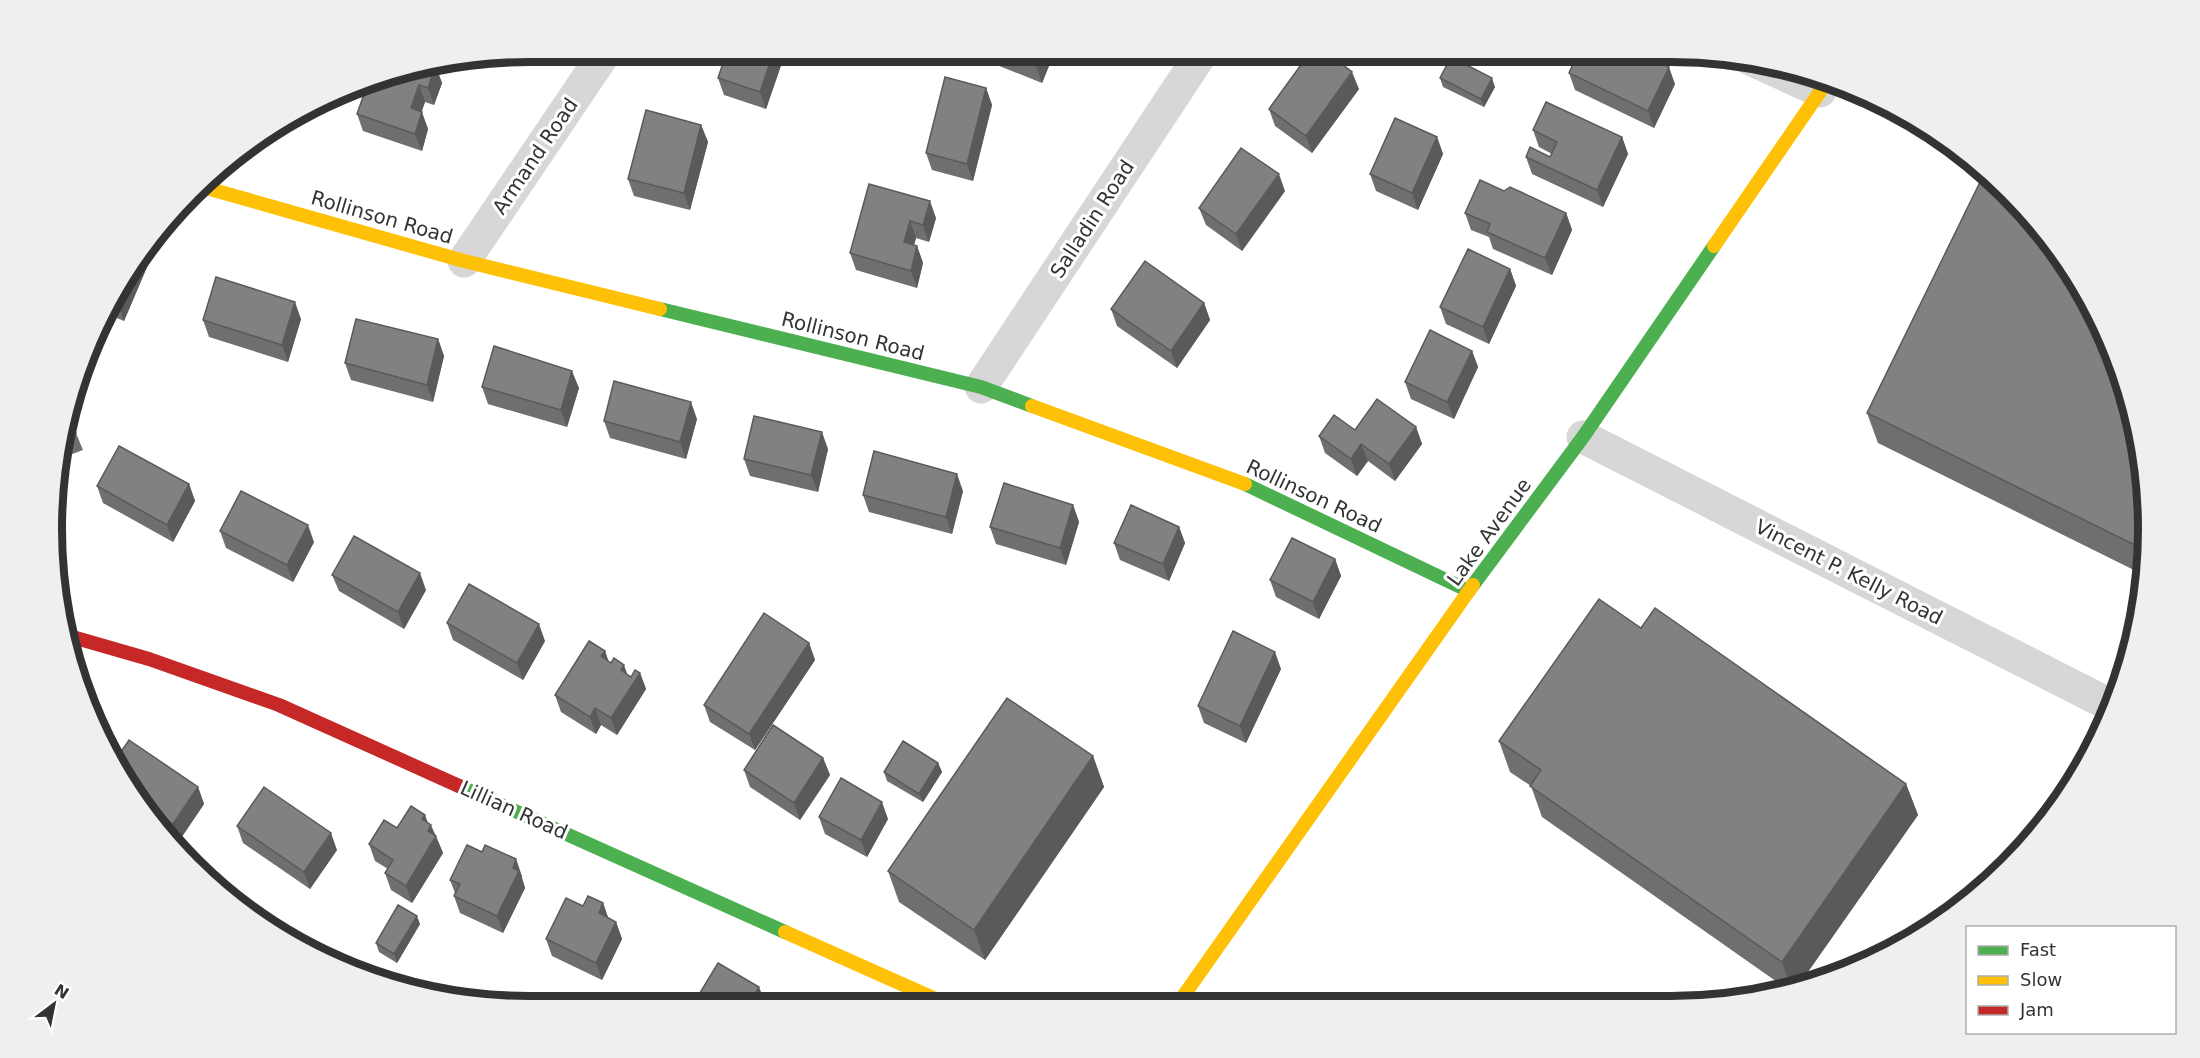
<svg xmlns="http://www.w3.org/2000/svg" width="2200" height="1058" font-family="'DejaVu Sans',sans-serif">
  <rect width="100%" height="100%" fill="#fff"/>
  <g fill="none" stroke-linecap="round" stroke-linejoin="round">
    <g stroke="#d7d7d7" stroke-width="33">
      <polyline points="1750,59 1820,91"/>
      <polyline points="464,261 606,51"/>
      <polyline points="981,387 1203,51"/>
      <polyline points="1583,437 2114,707"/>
    </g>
    <g stroke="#4caf50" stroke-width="14">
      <polyline points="660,309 981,387 1032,406"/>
      <polyline points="1245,484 1469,591"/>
      <polyline points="1473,585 1583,437 1714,246"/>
      <polyline points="459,786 785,932"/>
    </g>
    <g stroke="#ffc107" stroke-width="14">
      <polyline points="203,187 464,261 660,309"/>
      <polyline points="1714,246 1828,80"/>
      <polyline points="1032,406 1245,484"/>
      <polyline points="785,932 951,1006"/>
      <polyline points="1177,1005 1473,585"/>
    </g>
    <polyline stroke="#c62828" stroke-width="14" points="69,636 149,659 279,705 459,786"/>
  </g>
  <g fill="#6f6f6f">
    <polygon points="786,51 766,109 724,95 718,78"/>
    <polygon points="992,51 1055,51 1042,83 997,65"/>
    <polygon points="1605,58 1675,84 1654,128 1575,90 1569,73"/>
    <polygon points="436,66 442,83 434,105 425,102 421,112 428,129 422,151 363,131 357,114 375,76"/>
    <polygon points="1440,78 1495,87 1484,107 1443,87"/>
    <polygon points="986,88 992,105 973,181 932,170 926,153"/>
    <polygon points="1359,89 1312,153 1275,126 1269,109"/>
    <polygon points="1920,123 1937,132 1940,134 1920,125"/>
    <polygon points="701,125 708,142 690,210 634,196 628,179"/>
    <polygon points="1533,130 1622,137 1628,154 1603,207 1532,174 1526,157 1550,157 1552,154 1539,147"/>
    <polygon points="1437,137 1443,154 1418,210 1376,191 1370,174"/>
    <polygon points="869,184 936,218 929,242 916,238 914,245 917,246 923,263 917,288 856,270 850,253"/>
    <polygon points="1285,191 1242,251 1206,225 1199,208"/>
    <polygon points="1504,191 1566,213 1572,230 1552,275 1493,249 1489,237 1471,230 1465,213"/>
    <polygon points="153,253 124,321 105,313 131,264"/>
    <polygon points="1510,269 1516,286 1489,344 1446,324 1440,307"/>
    <polygon points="1204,303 1210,320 1177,368 1117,326 1111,309"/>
    <polygon points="301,319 288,362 209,337 203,320"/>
    <polygon points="438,339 444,356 433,402 351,380 345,363"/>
    <polygon points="1472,351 1478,367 1454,419 1411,399 1405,382"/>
    <polygon points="482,387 579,388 567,427 488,404"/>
    <polygon points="1867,413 2149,529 2144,575 1878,443"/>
    <polygon points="697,419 686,459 610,438 604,421"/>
    <polygon points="1416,427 1422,444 1395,481 1368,461 1357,476 1325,453 1319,436 1355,430"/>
    <polygon points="76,433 83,450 59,459 60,435"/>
    <polygon points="828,449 818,492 750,476 744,459"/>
    <polygon points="189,484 195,501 173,542 103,503 97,486"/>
    <polygon points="963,491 952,534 869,512 863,495"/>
    <polygon points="1073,505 1079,522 1066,565 996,544 990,527"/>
    <polygon points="1179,527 1185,543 1169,581 1120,560 1114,543"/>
    <polygon points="220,531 314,542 293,582 226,548"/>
    <polygon points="1335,559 1341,576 1319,619 1276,597 1270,580"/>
    <polygon points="332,575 426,590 404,629 339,591"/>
    <polygon points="447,623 545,641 523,680 453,640"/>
    <polygon points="1641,628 1906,784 1918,815 1798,986 1787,989 1542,817 1531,786 1510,772 1499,741"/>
    <polygon points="809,643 815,660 755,750 710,722 704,705"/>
    <polygon points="605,651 608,661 627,674 631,677 640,673 646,689 617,735 601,725 596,734 561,712 555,695"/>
    <polygon points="1281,669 1246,743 1204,723 1198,706"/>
    <polygon points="1093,756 1104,787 985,960 899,902 888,871"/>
    <polygon points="823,758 830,775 800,820 750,787 744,770"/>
    <polygon points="114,762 198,787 204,804 179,841 153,823 150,820"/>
    <polygon points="938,763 942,772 923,802 887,781 884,772"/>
    <polygon points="819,817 888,819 867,857 825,834"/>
    <polygon points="428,823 436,836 443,853 412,903 391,890 385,873 388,869 375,861 369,844 397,828"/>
    <polygon points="237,826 337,850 310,889 243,843"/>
    <polygon points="482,852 516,859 522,876 522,878 525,888 503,933 460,913 454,896 455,893 450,880"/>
    <polygon points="603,903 608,918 616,922 622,939 602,980 552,956 546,939 583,906"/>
    <polygon points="420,924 397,963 379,952 376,943"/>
  </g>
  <g fill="#5a5a5a">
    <polygon points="774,51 786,51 766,109 760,92"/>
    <polygon points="1042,51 1055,51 1042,83 1036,66"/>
    <polygon points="435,66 442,83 434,105 428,88"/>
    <polygon points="1669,67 1675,84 1654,128 1648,111"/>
    <polygon points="1352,72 1359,89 1312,153 1306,136"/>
    <polygon points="1492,78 1495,87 1484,107 1481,99"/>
    <polygon points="419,85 425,102 417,125 411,108"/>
    <polygon points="986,88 992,105 973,181 967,164"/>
    <polygon points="422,112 428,129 422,151 415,134"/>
    <polygon points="701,125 708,142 690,210 684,193"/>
    <polygon points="1437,137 1443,154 1418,210 1412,193"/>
    <polygon points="1622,137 1628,154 1603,207 1597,190"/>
    <polygon points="1279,174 1285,191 1242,251 1236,234"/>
    <polygon points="930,201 936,218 929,242 923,225"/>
    <polygon points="1566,213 1572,230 1552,275 1545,258"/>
    <polygon points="910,221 916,238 910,259 904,242"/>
    <polygon points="149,244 153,253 124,321 118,304 138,257"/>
    <polygon points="917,246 923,263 917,288 911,271"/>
    <polygon points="1510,269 1516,286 1489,344 1483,327"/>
    <polygon points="295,302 301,319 288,362 282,345"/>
    <polygon points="1204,303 1210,320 1177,368 1171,351"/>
    <polygon points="438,339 444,356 433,402 427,385"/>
    <polygon points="1472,351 1478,367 1454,419 1447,402"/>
    <polygon points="572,371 579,388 567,427 561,410"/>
    <polygon points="691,402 697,419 686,459 680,442"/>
    <polygon points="1416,427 1422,444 1395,481 1389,464"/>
    <polygon points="822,432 828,449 818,492 811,475"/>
    <polygon points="1361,444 1368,461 1357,476 1351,459"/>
    <polygon points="957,474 963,491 952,534 946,517"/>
    <polygon points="189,484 195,501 173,542 167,525"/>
    <polygon points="1073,505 1079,522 1066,565 1060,548"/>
    <polygon points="308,525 314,542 293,582 287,565"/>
    <polygon points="1179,527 1185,543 1169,581 1163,564"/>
    <polygon points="1335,559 1341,576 1319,619 1313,602"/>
    <polygon points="420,573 426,590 404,629 398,612"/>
    <polygon points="539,624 545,641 523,680 517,663"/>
    <polygon points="809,643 815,660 755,750 749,734"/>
    <polygon points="605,651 611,668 601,656"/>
    <polygon points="1275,652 1281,669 1246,743 1240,726"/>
    <polygon points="624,665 630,682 621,670"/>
    <polygon points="640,673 646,689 617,735 611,718"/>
    <polygon points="595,708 601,725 596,734 590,717"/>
    <polygon points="1093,756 1104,787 985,960 974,930"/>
    <polygon points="823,758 830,775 800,820 794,803"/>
    <polygon points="938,763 942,772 923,802 919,794"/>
    <polygon points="1906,784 1918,815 1798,986 1791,987 1782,962"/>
    <polygon points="198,787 204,804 179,841 173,824"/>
    <polygon points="882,802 888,819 867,857 861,840"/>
    <polygon points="425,815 430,828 431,825 443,853 412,903 406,886 422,819"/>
    <polygon points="331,833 337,850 310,889 304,872"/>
    <polygon points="516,859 525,888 503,933 497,916"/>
    <polygon points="603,903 609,920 599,913"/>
    <polygon points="417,916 420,924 397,963 394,954"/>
    <polygon points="616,922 622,939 602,980 596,963"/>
    <polygon points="759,987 766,1004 764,1006 748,1006"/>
  </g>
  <g fill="#818181" stroke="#5a5a5a" stroke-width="1.5">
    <polygon points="727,51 774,51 760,92 718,78"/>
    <polygon points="997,51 1042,51 1036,66"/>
    <polygon points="1311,51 1325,51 1352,72 1306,136 1269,109"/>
    <polygon points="1579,51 1590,51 1605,58 1608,51 1636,51 1669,67 1648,111 1569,73"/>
    <polygon points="1451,57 1492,78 1481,99 1440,78"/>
    <polygon points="435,66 428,88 419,85 411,108 422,112 415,134 357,114 369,80 375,76"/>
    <polygon points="945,77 986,88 967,164 926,153"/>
    <polygon points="1546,102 1622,137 1597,190 1526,157 1530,147 1550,157 1557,142 1533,130"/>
    <polygon points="646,110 701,125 684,193 628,179"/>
    <polygon points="1395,118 1437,137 1412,193 1370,174"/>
    <polygon points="1241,148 1279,174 1236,234 1199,208"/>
    <polygon points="1985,172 2009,191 2069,264 2113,346 2140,436 2149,529 2147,551 1867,413"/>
    <polygon points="1480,180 1504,191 1510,187 1566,213 1545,258 1487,232 1490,224 1465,213"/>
    <polygon points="869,184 930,201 923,225 910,221 904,242 917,246 911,271 850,253"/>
    <polygon points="1468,249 1510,269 1483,327 1440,307"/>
    <polygon points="138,257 118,304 111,301 131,264"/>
    <polygon points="1145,261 1204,303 1171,351 1111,309"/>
    <polygon points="216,277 295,302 282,345 203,320"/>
    <polygon points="356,319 438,339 427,385 345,363"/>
    <polygon points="1430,330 1472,351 1447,402 1405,382"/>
    <polygon points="494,346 572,371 561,410 482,387"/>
    <polygon points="614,381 691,402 680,442 604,421"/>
    <polygon points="1377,399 1416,427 1389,464 1361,444 1351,459 1319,436 1334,415 1355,430"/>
    <polygon points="68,411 76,433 60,439 60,435"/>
    <polygon points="754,416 822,432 811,475 744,459"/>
    <polygon points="119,446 189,484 167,525 97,486"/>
    <polygon points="874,451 957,474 946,517 863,495"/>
    <polygon points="1004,483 1073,505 1060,548 990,527"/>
    <polygon points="241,491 308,525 287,565 220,531"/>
    <polygon points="1131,505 1179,527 1163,564 1114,543"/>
    <polygon points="354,536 420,573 398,612 332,575"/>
    <polygon points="1292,538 1335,559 1313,602 1270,580"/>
    <polygon points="469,584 539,624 517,663 447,623"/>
    <polygon points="1599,599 1641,628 1655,608 1906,784 1782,962 1530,786 1541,770 1499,741"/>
    <polygon points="764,613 809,643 749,734 704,705"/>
    <polygon points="1233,631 1275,652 1240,726 1198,706"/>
    <polygon points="589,641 605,651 601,656 611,663 614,658 624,665 621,670 631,677 635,670 640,673 611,718 595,708 590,717 555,695"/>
    <polygon points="1007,698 1093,756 974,930 888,871"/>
    <polygon points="773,725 823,758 794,803 744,770"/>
    <polygon points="129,740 198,787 173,824 137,800 114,762"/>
    <polygon points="903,741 938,763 919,794 884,772"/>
    <polygon points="841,778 882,802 861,840 819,817"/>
    <polygon points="264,787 331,833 304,872 237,826"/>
    <polygon points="411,806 425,815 422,819 431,825 428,831 436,836 406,886 385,873 393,860 369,844 384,820 397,828"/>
    <polygon points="467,845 482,852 485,845 516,859 513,868 519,871 497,916 454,896 460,884 450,880"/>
    <polygon points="588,896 603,903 599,913 616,922 596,963 546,939 566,898 583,906"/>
    <polygon points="398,905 417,916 394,954 376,943"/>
    <polygon points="718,963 759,987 748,1006 692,1006"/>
  </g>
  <g text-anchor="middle" stroke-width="6" stroke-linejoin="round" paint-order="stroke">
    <g font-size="20" fill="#333" stroke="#fff">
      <text transform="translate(535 156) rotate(-56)" y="7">Armand Road</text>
      <text transform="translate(382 217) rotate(16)" y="7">Rollinson Road</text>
      <text transform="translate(1092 219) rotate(-57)" y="7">Salladin Road</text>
      <text transform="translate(853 336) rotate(14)" y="7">Rollinson Road</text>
      <text transform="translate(1314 496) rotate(25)" y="7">Rollinson Road</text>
      <text transform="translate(1489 532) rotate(-54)" y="7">Lake Avenue</text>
      <text transform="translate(1849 572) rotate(27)" y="7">Vincent P. Kelly Road</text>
      <text transform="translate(514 810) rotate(24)" y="7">Lillian Road</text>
    </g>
  </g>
  <path d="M0 0H2200V1058H0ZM529 62H1671A467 467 0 0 1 2138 529V529A467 467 0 0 1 1671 996H529A467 467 0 0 1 62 529V529A467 467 0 0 1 529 62Z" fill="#efefef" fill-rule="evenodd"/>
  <path fill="none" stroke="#333" stroke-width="8" d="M529 62H1671A467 467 0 0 1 2138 529V529A467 467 0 0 1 1671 996H529A467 467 0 0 1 62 529V529A467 467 0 0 1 529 62Z"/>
  <rect x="1966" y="926" width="210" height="108" fill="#ffffff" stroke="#adadad" stroke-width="1.5"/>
  <rect x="1978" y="946" width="30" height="9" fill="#4caf50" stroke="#adadad" stroke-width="1.5"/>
  <text x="2020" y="956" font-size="18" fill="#333333">Fast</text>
  <rect x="1978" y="976" width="30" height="9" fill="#ffc107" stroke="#adadad" stroke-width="1.5"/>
  <text x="2020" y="986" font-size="18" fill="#333333">Slow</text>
  <rect x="1978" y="1006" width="30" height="9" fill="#c62828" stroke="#adadad" stroke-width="1.5"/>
  <text x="2020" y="1016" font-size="18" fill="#333333">Jam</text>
  <g transform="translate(54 1004) rotate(32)" stroke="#ffffff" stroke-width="4.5" paint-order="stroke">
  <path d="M0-4.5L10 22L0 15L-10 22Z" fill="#333333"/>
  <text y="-9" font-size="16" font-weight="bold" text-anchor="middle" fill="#333333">N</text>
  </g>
</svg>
